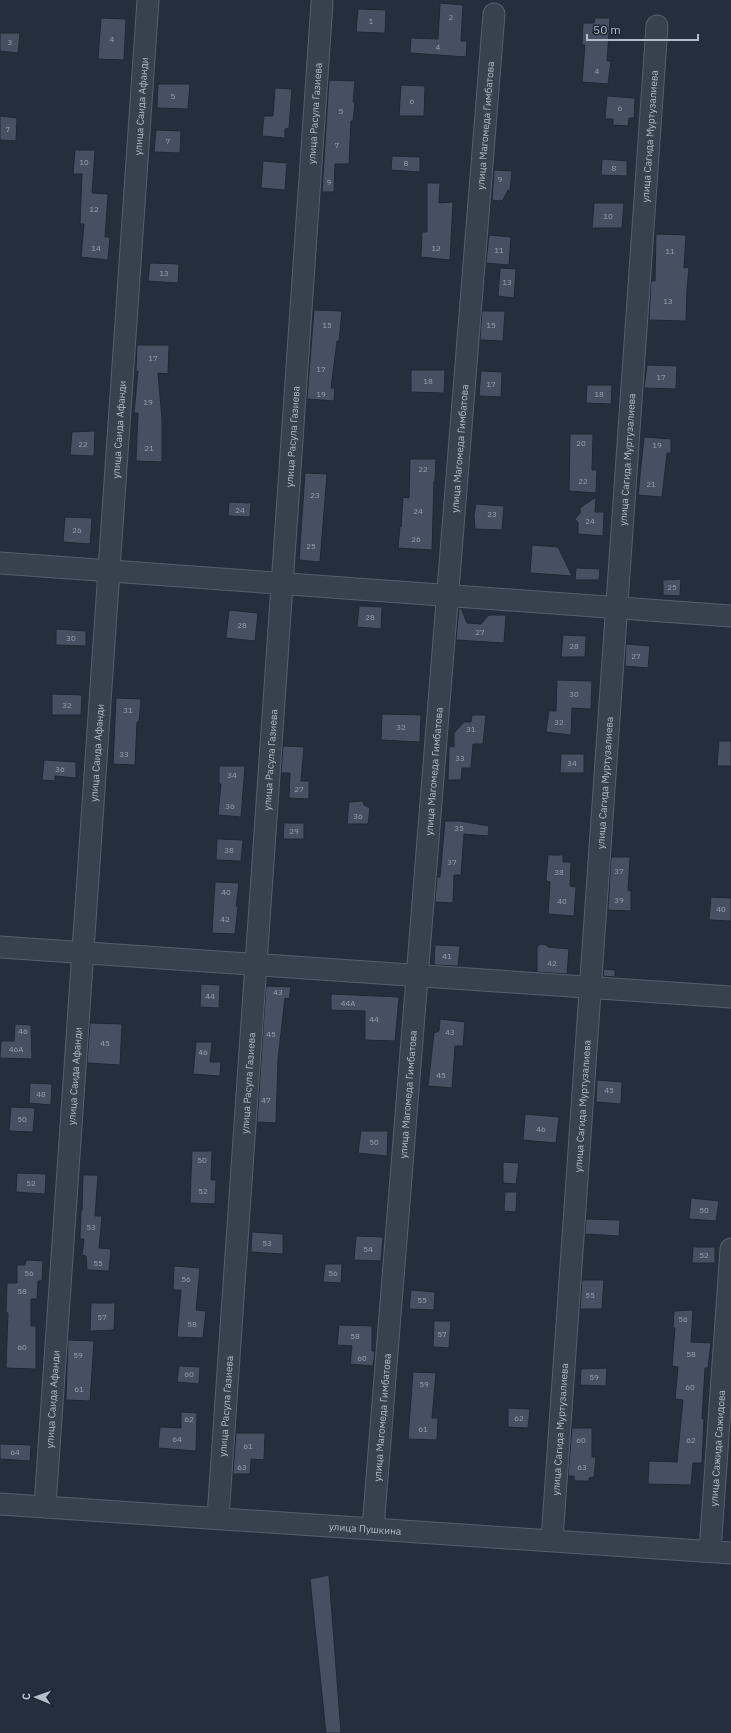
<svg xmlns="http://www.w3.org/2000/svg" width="731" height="1733" font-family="'IBM Plex Sans',sans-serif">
  <rect width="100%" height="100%" fill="#242f3e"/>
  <g fill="#455162" stroke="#1f2835">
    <polygon points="440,3 463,5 461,41 467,41 466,57 410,53 411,38 438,39"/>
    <polygon points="358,9 386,10 385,33 356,32"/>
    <polygon points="101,18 126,19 124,60 98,59"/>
    <polygon points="595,18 610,18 607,61 611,61 608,84 582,82 585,45 582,45 583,23 594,23"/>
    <polygon points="0,33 20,33 18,53 0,51"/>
    <polygon points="329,80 355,81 353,102 355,102 353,121 351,121 349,164 335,164 334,192 322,192"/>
    <polygon points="158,84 190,84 188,109 157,108"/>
    <polygon points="401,85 425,86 424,116 399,116"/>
    <polygon points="275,88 292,89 289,128 285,129 285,138 262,136 264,116 273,116"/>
    <polygon points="607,96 635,98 634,118 629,118 628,126 613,125 613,119 605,119"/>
    <polygon points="0,116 17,118 16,141 0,140"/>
    <polygon points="156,130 181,131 180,153 154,152"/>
    <polygon points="75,150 95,150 92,193 108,194 105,237 110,237 108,260 81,257 84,224 80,224 82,174 73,174"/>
    <polygon points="392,156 420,157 420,172 391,170"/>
    <polygon points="602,159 627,161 627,176 601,175"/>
    <polygon points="263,161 287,163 285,190 261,188"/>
    <polygon points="494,170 512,171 510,190 508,190 503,200 499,201 492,200"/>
    <polygon points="427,183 440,183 439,203 453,202 450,260 421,257 422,232 427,232"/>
    <polygon points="594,203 624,203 622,228 592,228"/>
    <polygon points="656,234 686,235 684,268 689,267 687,289 686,321 649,320 651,281 655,281"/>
    <polygon points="489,235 511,237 509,265 486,263"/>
    <polygon points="150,263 179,264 178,283 148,281"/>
    <polygon points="500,268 516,269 514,298 498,296"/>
    <polygon points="314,310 342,311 339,341 337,341 331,388 335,388 334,401 307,399"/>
    <polygon points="482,311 505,311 503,341 480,340"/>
    <polygon points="137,345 169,345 168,374 158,373 162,419 162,462 136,461 138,413 134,413 138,371 136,371"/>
    <polygon points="647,365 677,366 676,389 644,388"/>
    <polygon points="411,370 445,370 444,393 411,392"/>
    <polygon points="481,371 502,372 501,397 479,396"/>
    <polygon points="587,385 612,385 611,404 586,403"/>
    <polygon points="95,431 94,456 70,455 72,432"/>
    <polygon points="570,434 593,434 592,470 597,470 596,493 569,491"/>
    <polygon points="644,437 671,439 671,453 667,453 662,497 638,495"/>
    <polygon points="410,459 436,459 435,481 434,481 432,550 398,548 400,526 401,527 403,497 409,498"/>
    <polygon points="305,473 327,474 320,562 299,560"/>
    <polygon points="596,497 595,512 604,512 603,536 578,534 578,523 575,519 580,513 580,508"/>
    <polygon points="229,502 251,503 250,517 228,516"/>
    <polygon points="476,504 504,506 502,530 475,529 474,515"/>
    <polygon points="65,517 92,518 90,544 63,542"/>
    <polygon points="532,545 558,547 572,576 530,573"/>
    <polygon points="576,568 600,569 599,580 575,580"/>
    <polygon points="681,579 680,596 663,595 663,580"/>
    <polygon points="359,606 382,607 381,629 357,627"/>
    <polygon points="459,608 461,608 467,623 481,624 489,615 506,615 504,643 456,640"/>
    <polygon points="229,610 258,613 255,641 226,638"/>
    <polygon points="56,629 86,631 86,646 56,645"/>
    <polygon points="563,635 586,636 585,657 561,657"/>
    <polygon points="626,644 650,646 648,668 625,666"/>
    <polygon points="557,680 592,681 591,709 572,708 571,735 546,732 549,711 556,711"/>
    <polygon points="52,694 82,695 81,715 52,715"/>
    <polygon points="116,698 141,699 139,722 137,722 135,765 113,764"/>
    <polygon points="382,714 421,715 420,742 381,740"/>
    <polygon points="472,715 486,715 483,744 473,744 471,768 462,768 461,780 448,780 449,746 454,747 454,733 464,722 471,722"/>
    <polygon points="719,741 731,741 731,766 717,766"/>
    <polygon points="283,746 304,747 301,781 309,781 309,799 289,798 290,773 281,773"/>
    <polygon points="561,754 584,754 584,773 560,773"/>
    <polygon points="44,760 76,762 76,778 55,776 55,781 42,780"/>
    <polygon points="219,766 245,766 241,817 218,815 221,784 219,784"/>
    <polygon points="363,801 364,805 370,808 368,824 347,824 349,802"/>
    <polygon points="445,821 460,821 489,826 488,836 464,834 461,875 454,875 453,903 435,902 437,877 440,877"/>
    <polygon points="284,823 304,823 304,839 283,839"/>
    <polygon points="217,839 243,840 241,861 216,860"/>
    <polygon points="548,855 563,855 563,862 571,862 570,886 576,887 574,916 548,914 550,882 546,881"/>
    <polygon points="611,857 630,857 628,890 631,891 631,911 608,910"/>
    <polygon points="215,882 239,883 236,906 238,906 235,934 212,933"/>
    <polygon points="711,897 731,898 731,921 709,920"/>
    <polygon points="541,944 546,945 548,947 569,949 567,974 537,972 537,947"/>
    <polygon points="435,945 460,946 458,966 434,965"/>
    <polygon points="604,969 615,970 615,977 603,976"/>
    <polygon points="201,984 220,985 219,1008 200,1007"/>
    <polygon points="266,986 291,987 289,999 285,998 278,1059 276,1123 257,1122"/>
    <polygon points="331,994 399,997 395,1041 365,1040 365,1011 331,1010"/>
    <polygon points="440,1019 465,1022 463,1046 455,1046 452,1088 428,1086 434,1033 439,1031"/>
    <polygon points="90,1023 122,1024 120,1065 87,1063"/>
    <polygon points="15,1024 31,1025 32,1059 0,1058 1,1041 14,1041"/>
    <polygon points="196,1042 212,1042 210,1062 221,1062 220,1076 193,1074"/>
    <polygon points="597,1080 622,1082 621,1104 596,1102"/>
    <polygon points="30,1083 52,1084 51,1105 29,1103"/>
    <polygon points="11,1107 35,1108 33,1132 9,1131"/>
    <polygon points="525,1114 559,1117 556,1143 523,1140"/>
    <polygon points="361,1131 388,1131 387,1156 358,1153"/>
    <polygon points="192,1151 212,1151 211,1180 216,1180 215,1204 190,1203"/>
    <polygon points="503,1162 519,1163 516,1184 503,1183"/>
    <polygon points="17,1173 46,1174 45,1194 16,1192"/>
    <polygon points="83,1175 98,1175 95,1216 102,1216 99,1248 111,1249 109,1271 87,1270 86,1256 82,1255 84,1239 80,1239 81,1211 82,1211"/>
    <polygon points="505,1192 517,1192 516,1212 504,1211"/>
    <polygon points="691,1198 719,1201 716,1221 689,1219"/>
    <polygon points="586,1219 620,1220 619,1236 585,1234"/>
    <polygon points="252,1232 283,1234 283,1254 251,1252"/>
    <polygon points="356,1236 383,1237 381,1261 354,1260"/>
    <polygon points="693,1247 715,1247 715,1263 692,1263"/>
    <polygon points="26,1260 43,1261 42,1281 38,1281 37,1299 31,1299 31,1326 36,1326 36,1369 6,1368 8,1313 6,1313 7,1283 17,1283 17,1265 25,1265"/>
    <polygon points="325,1264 342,1264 341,1283 323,1282"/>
    <polygon points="174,1266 200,1268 196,1310 206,1311 203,1338 177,1337 181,1290 173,1290"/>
    <polygon points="582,1280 604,1280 602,1309 580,1309"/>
    <polygon points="411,1290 435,1292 434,1310 409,1309"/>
    <polygon points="91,1303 115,1303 114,1330 90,1331"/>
    <polygon points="693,1310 691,1342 711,1343 708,1368 705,1368 702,1419 704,1419 702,1463 693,1463 691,1485 648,1484 649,1461 677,1462 683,1400 675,1399 678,1367 672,1366 675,1328 673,1328 674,1311"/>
    <polygon points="434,1321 451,1321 449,1348 433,1347"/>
    <polygon points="339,1325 372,1326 372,1351 375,1351 373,1366 350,1364 352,1346 337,1345"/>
    <polygon points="68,1340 94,1341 90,1401 66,1400"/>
    <polygon points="179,1366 200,1367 199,1384 177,1382"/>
    <polygon points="607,1368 606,1386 580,1385 581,1369"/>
    <polygon points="413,1372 436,1373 432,1418 438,1418 437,1440 408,1439"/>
    <polygon points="508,1408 530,1409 528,1428 508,1427"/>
    <polygon points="181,1412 197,1413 196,1451 158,1448 160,1427 181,1428"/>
    <polygon points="572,1428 592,1428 592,1457 596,1457 594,1477 589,1478 589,1481 574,1481 574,1476 568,1476"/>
    <polygon points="236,1433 265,1433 264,1460 251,1459 250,1474 233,1474"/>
    <polygon points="0,1444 31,1445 30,1461 0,1459"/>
    <polygon points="329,1575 341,1733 326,1733 310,1579"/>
  </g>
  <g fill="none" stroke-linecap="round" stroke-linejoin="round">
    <g stroke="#565f6c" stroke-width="23">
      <g id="minor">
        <polyline points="0,563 731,616"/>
        <polyline points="0,947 731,997"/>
        <path id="s1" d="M0,1504l731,49"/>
        <path id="s2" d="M45,1506l103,-1506"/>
        <path id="s3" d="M218,1517l104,-1514"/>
        <path id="s4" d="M373,1528l121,-1514"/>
        <path id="s5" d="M552,1540l105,-1514"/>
        <path id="s6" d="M710,1551l21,-302"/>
      </g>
    </g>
    <use href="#minor" stroke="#38414e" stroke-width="21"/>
  </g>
  <g text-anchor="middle" stroke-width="4" stroke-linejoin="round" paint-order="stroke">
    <g font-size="8" fill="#98a1af">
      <text x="451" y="20">2</text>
      <text x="371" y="24">1</text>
      <text x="112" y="42">4</text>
      <text x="10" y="45">3</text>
      <text x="438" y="50">4</text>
      <text x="597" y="74">4</text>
      <text x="173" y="99">5</text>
      <text x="412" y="104">6</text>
      <text x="620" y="111">6</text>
      <text x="341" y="114">5</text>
      <text x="8" y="132">7</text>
      <text x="168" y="144">7</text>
      <text x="337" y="148">7</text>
      <text x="84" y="165">10</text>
      <text x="406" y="166">8</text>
      <text x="614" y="171">8</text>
      <text x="500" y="182">9</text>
      <text x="329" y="185">9</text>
      <text x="94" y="212">12</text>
      <text x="608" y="219">10</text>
      <text x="96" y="251">14</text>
      <text x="436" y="251">12</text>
      <text x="499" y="253">11</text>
      <text x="670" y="254">11</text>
      <text x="164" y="276">13</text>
      <text x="507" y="285">13</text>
      <text x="668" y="304">13</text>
      <text x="327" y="328">15</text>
      <text x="491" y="328">15</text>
      <text x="153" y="361">17</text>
      <text x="321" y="372">17</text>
      <text x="661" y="380">17</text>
      <text x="428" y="384">18</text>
      <text x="491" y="387">17</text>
      <text x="321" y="397">19</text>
      <text x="599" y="397">18</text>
      <text x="148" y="405">19</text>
      <text x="581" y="446">20</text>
      <text x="83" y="447">22</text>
      <text x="657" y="448">19</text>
      <text x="149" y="451">21</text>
      <text x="423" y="472">22</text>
      <text x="583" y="484">22</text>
      <text x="651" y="487">21</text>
      <text x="315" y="498">23</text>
      <text x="240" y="513">24</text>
      <text x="418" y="514">24</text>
      <text x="492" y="517">23</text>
      <text x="590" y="524">24</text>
      <text x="77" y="533">26</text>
      <text x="416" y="542">26</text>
      <text x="311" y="549">25</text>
      <text x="672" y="590">25</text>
      <text x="370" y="620">28</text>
      <text x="242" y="628">28</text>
      <text x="480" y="635">27</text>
      <text x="71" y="641">30</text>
      <text x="574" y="649">28</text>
      <text x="636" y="659">27</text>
      <text x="574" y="697">30</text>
      <text x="67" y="708">32</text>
      <text x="128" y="713">31</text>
      <text x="559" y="725">32</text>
      <text x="401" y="730">32</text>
      <text x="471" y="732">31</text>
      <text x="124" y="757">33</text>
      <text x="460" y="761">33</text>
      <text x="572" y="766">34</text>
      <text x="60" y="772">36</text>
      <text x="232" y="778">34</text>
      <text x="299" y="792">27</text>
      <text x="230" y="809">36</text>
      <text x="358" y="819">36</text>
      <text x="459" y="831">35</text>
      <text x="294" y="834">29</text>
      <text x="229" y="853">38</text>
      <text x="452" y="865">37</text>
      <text x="619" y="874">37</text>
      <text x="559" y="875">38</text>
      <text x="226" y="895">40</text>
      <text x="619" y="903">39</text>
      <text x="562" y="904">40</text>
      <text x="721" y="912">40</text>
      <text x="225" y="922">42</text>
      <text x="447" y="959">41</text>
      <text x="552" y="966">42</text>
      <text x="278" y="995">43</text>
      <text x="210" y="999">44</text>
      <text x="348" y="1006">44А</text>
      <text x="374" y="1022">44</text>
      <text x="23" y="1034">46</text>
      <text x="450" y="1035">43</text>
      <text x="271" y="1037">45</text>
      <text x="105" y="1046">45</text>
      <text x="16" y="1052">46А</text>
      <text x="203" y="1055">46</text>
      <text x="441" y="1078">45</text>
      <text x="609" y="1093">45</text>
      <text x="41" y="1097">48</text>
      <text x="266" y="1103">47</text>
      <text x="22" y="1122">50</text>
      <text x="541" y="1132">46</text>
      <text x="374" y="1145">50</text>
      <text x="202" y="1163">50</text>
      <text x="31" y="1186">52</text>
      <text x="203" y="1194">52</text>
      <text x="704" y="1213">50</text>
      <text x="91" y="1230">53</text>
      <text x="267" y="1246">53</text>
      <text x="368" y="1252">54</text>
      <text x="704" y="1258">52</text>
      <text x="98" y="1266">55</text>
      <text x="29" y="1276">56</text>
      <text x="333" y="1276">56</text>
      <text x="186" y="1282">56</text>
      <text x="22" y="1294">58</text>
      <text x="590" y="1298">55</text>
      <text x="422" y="1303">55</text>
      <text x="102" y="1320">57</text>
      <text x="683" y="1322">56</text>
      <text x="192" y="1327">58</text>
      <text x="442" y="1337">57</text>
      <text x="355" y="1339">58</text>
      <text x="22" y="1350">60</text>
      <text x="691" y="1357">58</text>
      <text x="78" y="1358">59</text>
      <text x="362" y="1361">60</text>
      <text x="189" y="1377">60</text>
      <text x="594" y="1380">59</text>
      <text x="424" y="1387">59</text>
      <text x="690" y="1390">60</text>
      <text x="79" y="1392">61</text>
      <text x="519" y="1421">62</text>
      <text x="189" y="1422">62</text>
      <text x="423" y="1432">61</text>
      <text x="177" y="1442">64</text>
      <text x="581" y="1443">60</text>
      <text x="691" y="1443">62</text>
      <text x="248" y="1449">61</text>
      <text x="15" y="1455">64</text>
      <text x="242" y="1470">63</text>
      <text x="582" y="1470">63</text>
    </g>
    <g font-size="10" fill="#b4bcc9" stroke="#1d2633">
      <text dy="4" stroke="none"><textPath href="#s2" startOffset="1403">улица Саида Афанди</textPath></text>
      <text dy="4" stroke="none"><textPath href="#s3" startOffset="1407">улица Расула Газиева</textPath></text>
      <text dy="4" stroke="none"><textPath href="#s4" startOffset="1407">улица Магомеда Гимбатова</textPath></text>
      <text dy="4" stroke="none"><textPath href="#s5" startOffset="1407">улица Сагида Муртузалиева</textPath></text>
      <text dy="4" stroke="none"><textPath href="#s2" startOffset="1079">улица Саида Афанди</textPath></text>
      <text dy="4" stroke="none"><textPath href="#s3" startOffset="1083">улица Расула Газиева</textPath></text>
      <text dy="4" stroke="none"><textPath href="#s4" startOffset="1083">улица Магомеда Гимбатова</textPath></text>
      <text dy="4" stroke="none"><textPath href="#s5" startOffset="1083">улица Сагида Муртузалиева</textPath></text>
      <text dy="4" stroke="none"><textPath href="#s2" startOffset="755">улица Саида Афанди</textPath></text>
      <text dy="4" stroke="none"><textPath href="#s3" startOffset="759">улица Расула Газиева</textPath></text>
      <text dy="4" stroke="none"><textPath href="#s4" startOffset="759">улица Магомеда Гимбатова</textPath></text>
      <text dy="4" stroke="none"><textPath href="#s5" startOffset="759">улица Сагида Муртузалиева</textPath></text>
      <text dy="4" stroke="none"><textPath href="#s2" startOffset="431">улица Саида Афанди</textPath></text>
      <text dy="4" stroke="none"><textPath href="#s3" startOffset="435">улица Расула Газиева</textPath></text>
      <text dy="4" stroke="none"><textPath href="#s4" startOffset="435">улица Магомеда Гимбатова</textPath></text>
      <text dy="4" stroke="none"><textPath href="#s5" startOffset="435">улица Сагида Муртузалиева</textPath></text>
      <text dy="4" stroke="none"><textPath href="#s2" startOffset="107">улица Саида Афанди</textPath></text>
      <text dy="4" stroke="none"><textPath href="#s3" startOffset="111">улица Расула Газиева</textPath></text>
      <text dy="4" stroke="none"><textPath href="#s4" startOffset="111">улица Магомеда Гимбатова</textPath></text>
      <text dy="4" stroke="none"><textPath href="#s5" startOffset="111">улица Сагида Муртузалиева</textPath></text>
      <text dy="4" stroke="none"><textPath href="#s6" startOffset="103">улица Сажида Сажидова</textPath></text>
      <text dy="4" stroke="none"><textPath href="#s1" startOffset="366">улица Пушкина</textPath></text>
    </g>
  </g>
  <g transform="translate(36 1697) rotate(272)" stroke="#1d2633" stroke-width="3" paint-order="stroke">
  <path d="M0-3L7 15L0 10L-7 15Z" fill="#b4bcc9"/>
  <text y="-6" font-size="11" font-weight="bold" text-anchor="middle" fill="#b4bcc9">С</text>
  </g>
  <path d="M587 34v6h111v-6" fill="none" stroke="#b4bcc9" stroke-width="2"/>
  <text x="593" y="34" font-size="12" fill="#b4bcc9" stroke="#1d2633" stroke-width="3" paint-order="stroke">50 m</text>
</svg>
